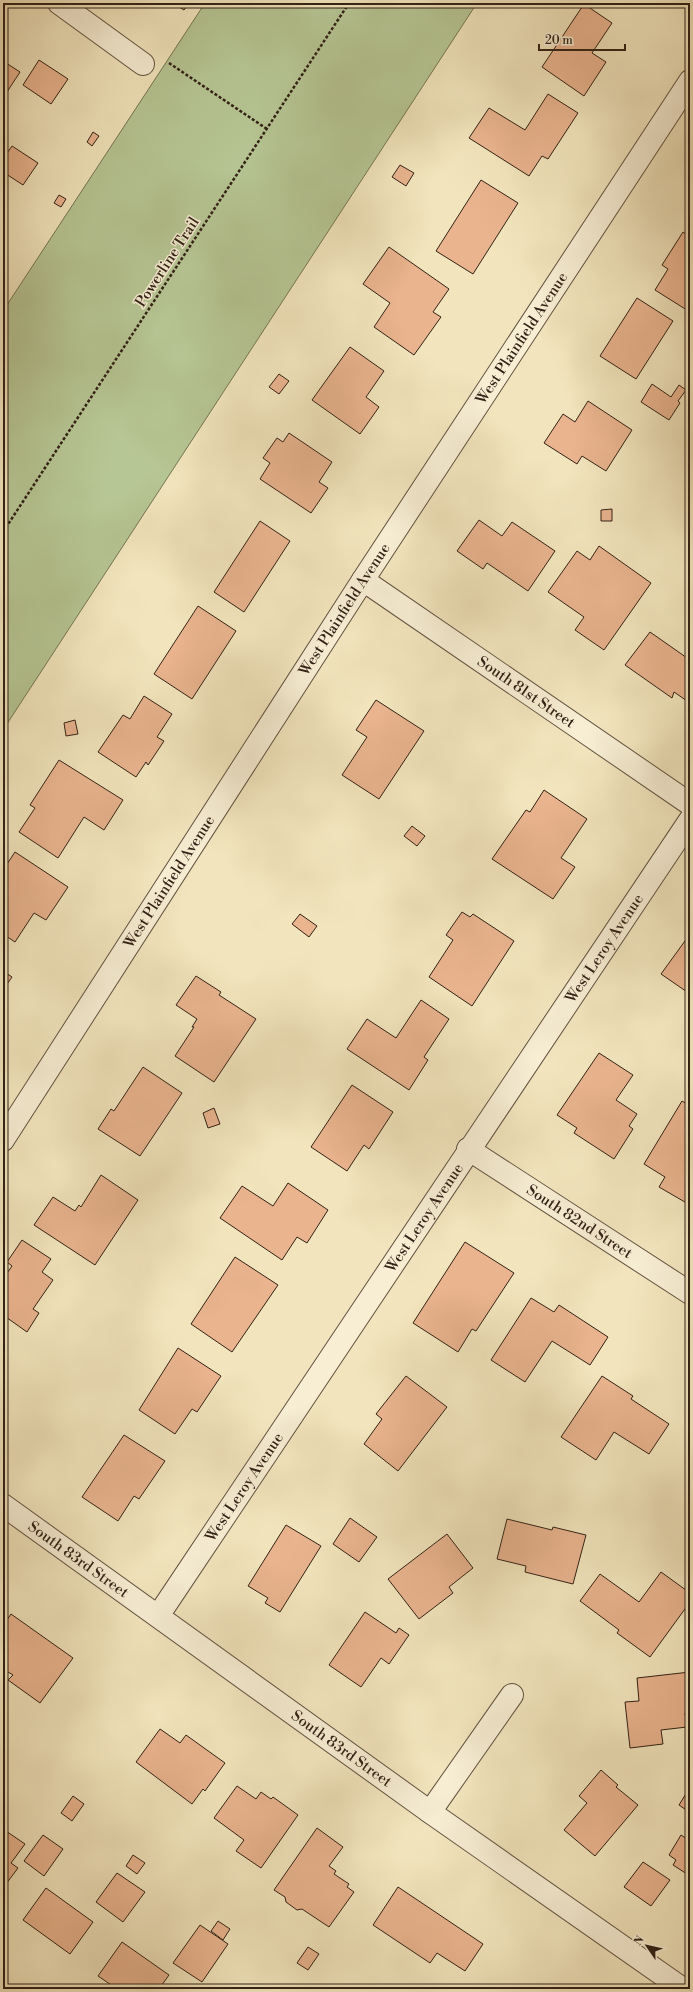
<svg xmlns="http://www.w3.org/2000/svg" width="693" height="1992" font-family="'Libre Bodoni',serif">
  <rect width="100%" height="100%" fill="#f2e5bd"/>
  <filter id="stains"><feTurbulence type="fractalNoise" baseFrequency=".005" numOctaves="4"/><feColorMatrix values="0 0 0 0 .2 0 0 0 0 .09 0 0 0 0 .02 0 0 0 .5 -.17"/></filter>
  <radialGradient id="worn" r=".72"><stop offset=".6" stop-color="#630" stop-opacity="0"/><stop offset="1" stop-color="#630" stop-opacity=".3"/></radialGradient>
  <polygon fill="#b6c694" stroke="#747455" points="205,3 477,3 3,730 3,311"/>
  <g fill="#e9b48e" stroke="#322116">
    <polygon points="173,3 189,3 184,10"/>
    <polygon points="584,4 612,23 592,53 606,62 584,96 542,67"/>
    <polygon points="39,60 68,79 51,104 23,85"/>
    <polygon points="3,61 20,72 3,98"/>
    <polygon points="548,94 578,113 548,159 542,156 529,176 469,138 489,108 525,130"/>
    <polygon points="93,132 99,136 92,146 87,142"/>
    <polygon points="12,146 38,163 23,185 3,172 3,159"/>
    <polygon points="400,165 414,173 406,186 392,177"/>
    <polygon points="481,180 518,203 473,274 436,251"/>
    <polygon points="59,195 66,199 61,207 54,203"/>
    <polygon points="683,232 690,237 690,312 655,290 668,269 662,265"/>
    <polygon points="389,247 449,289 433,312 441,317 414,355 374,327 390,303 363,284"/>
    <polygon points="637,298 673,321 636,379 600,356"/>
    <polygon points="350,347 384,371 366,397 379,407 360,434 312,400"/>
    <polygon points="279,374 289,381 279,394 269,387"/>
    <polygon points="652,384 671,397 679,385 686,390 678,401 680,403 669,420 641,402"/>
    <polygon points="588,401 632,430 606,471 582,456 577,464 544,443 563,414 575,422"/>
    <polygon points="289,433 332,462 319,482 328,488 311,513 260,479 270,463 263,458 277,438 283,442"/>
    <polygon points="612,509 612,521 601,521 601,510"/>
    <polygon points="479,520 502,536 512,522 555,551 528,591 487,563 483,569 457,551"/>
    <polygon points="260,521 290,541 244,612 214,592"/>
    <polygon points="599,546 651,583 604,650 575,630 584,617 548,592 577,551 590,560"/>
    <polygon points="198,606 236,631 192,699 154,674"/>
    <polygon points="650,632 690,660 690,703 674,692 672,698 625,665"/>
    <polygon points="144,696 172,714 157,737 164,741 148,765 146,762 136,777 98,752 123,715 130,719"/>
    <polygon points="376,700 424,731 379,799 342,775 367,737 356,730"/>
    <polygon points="75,720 78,734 66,736 64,723"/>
    <polygon points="59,760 123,800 104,830 84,817 58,858 19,832 35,808 30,805"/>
    <polygon points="544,790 587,819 561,858 575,867 553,899 492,859 526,810 530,812"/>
    <polygon points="412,826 425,836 417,846 404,836"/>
    <polygon points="15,852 68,887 46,920 34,913 15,942 3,934 3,870"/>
    <polygon points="462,912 470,917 473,914 514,941 472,1006 429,977 453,940 446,935"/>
    <polygon points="300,914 317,926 309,937 292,924"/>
    <polygon points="690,934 690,994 661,974"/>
    <polygon points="3,971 12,977 3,990"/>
    <polygon points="196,976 221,992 219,995 256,1019 214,1082 175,1056 194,1027 192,1027 197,1019 176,1005"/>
    <polygon points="421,1000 449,1019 424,1057 428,1060 409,1090 347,1049 367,1019 396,1038"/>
    <polygon points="599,1053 633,1075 616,1100 637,1114 629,1126 633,1129 614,1159 574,1133 577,1128 557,1115"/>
    <polygon points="143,1067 182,1093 140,1156 98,1129 111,1109 114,1111"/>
    <polygon points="352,1085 393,1112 369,1149 364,1145 347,1171 311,1147"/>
    <polygon points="682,1101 690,1106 690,1205 659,1187 665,1177 644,1164"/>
    <polygon points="214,1108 220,1124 208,1128 203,1113"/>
    <polygon points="101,1175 138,1200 95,1265 34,1225 53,1197 75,1211 79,1205 81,1207"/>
    <polygon points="288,1183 328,1210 307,1243 297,1237 282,1260 220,1218 242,1186 273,1206"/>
    <polygon points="22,1240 51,1259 42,1272 53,1280 33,1309 39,1313 27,1332 3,1315 3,1279 12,1266 7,1262"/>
    <polygon points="465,1242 514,1273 476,1331 472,1329 458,1352 413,1323"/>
    <polygon points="235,1257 278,1285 232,1352 191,1324"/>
    <polygon points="531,1298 554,1312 559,1305 608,1337 590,1365 552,1341 525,1382 491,1360"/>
    <polygon points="178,1348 221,1376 197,1412 192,1409 175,1434 139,1410"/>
    <polygon points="406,1376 447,1407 398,1471 364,1444 382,1419 376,1414"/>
    <polygon points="602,1376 633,1396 631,1399 669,1424 649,1454 614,1432 596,1460 561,1437"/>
    <polygon points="124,1435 165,1461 139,1499 134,1496 118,1521 82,1497"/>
    <polygon points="350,1518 377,1537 359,1562 333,1544"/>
    <polygon points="507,1519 552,1530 553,1527 586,1535 573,1584 525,1572 526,1566 497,1559"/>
    <polygon points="286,1525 321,1546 280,1612 265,1603 268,1598 248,1586"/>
    <polygon points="447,1534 473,1568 449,1587 453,1593 419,1619 388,1579"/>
    <polygon points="661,1572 690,1593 690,1602 650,1657 617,1633 619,1630 580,1601 600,1574 639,1602"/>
    <polygon points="365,1612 396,1633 399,1628 409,1635 389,1664 381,1658 361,1687 329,1665"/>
    <polygon points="11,1614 73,1658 40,1703 8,1680 13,1675 3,1669 3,1626"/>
    <polygon points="690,1672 690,1713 685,1713 687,1727 661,1730 663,1744 630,1748 625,1702 639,1701 637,1678"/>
    <polygon points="160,1729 180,1743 186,1735 225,1763 205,1791 203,1789 192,1804 136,1762"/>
    <polygon points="601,1770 618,1785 616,1787 638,1805 595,1856 564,1830 587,1803 579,1796"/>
    <polygon points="237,1786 256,1799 261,1792 271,1799 273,1797 298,1815 261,1868 236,1851 244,1840 214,1818"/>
    <polygon points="687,1792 690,1793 689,1812 679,1805"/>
    <polygon points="73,1796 84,1804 72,1821 61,1813"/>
    <polygon points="317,1828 343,1847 329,1866 336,1871 334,1874 349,1884 347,1887 354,1892 329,1927 302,1909 297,1910 286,1902 285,1897 274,1890"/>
    <polygon points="3,1829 25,1844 11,1863 18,1868 3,1888"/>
    <polygon points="43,1835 63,1849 44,1876 24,1861"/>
    <polygon points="681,1835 690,1841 690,1876 673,1865 676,1860 669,1855"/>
    <polygon points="133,1855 145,1863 137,1874 126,1866"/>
    <polygon points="643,1862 670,1880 651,1906 624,1887"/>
    <polygon points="117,1873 145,1892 123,1922 96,1902"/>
    <polygon points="398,1887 483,1944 465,1971 437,1953 430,1963 373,1925"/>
    <polygon points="46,1888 93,1922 70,1954 23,1920"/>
    <polygon points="218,1921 230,1929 223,1940 211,1931"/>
    <polygon points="200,1925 228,1944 202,1982 173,1963"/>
    <polygon points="122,1942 169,1975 159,1989 117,1989 98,1976"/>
    <polygon points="308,1947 319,1954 308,1970 297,1963"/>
  </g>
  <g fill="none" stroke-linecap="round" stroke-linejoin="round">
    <g stroke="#625240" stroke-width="24">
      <g id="street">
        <polyline points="59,3 143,64"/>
        <path id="s1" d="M363,580l327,224"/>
        <path id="s2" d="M3,1140l360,-560 327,-499"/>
        <path id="s3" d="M468,1149l222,144"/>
        <path id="s4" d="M3,1505l427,307 253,177"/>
        <path id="s5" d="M158,1616l532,-796"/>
        <polyline points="430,1812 512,1695"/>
      </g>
    </g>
    <g stroke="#322116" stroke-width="2.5" stroke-dasharray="3 2" stroke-linecap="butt">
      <polyline points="169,63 267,129"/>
      <polyline points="3,532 349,3"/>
    </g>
    <use href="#street" stroke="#f7eed4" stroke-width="22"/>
  </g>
  <g text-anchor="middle" stroke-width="3" stroke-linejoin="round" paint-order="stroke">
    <g font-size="15" fill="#322116" stroke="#f7eed4">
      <text transform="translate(167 262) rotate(-57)" y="5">Powerline Trail</text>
      <text dy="5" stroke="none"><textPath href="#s2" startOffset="955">West Plainfield Avenue</textPath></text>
      <text dy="5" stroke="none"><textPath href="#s2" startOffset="631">West Plainfield Avenue</textPath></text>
      <text dy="5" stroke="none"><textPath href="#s1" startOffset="198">South 81st Street</textPath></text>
      <text dy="5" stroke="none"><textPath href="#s2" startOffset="307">West Plainfield Avenue</textPath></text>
      <text dy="5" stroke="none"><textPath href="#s5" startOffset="803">West Leroy Avenue</textPath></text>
      <text dy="5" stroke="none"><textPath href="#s5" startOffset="479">West Leroy Avenue</textPath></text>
      <text dy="5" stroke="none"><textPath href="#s3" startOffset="133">South 82nd Street</textPath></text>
      <text dy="5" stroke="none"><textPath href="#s5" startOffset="155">West Leroy Avenue</textPath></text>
      <text dy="5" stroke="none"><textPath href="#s4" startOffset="93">South 83rd Street</textPath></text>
      <text dy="5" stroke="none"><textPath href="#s4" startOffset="417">South 83rd Street</textPath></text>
    </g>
  </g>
  <rect width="693" height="1992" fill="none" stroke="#f2e5bd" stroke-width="16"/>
  <rect x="4" y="4" width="685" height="1984" fill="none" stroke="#322116" stroke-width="2"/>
  <rect x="8" y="8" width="677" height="1976" fill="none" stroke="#322116"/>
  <g transform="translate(647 1946) rotate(304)" stroke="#f7eed4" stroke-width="3" paint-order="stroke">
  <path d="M0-3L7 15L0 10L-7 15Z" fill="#322116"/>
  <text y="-6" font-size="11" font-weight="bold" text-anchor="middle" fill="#322116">N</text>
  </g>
  <path d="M539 44v6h86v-6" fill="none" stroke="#322116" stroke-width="2"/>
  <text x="545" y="44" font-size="12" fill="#322116" stroke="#f7eed4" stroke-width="3" paint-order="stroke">20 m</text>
  <rect width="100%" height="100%" filter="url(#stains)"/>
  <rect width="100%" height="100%" fill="url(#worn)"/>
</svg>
